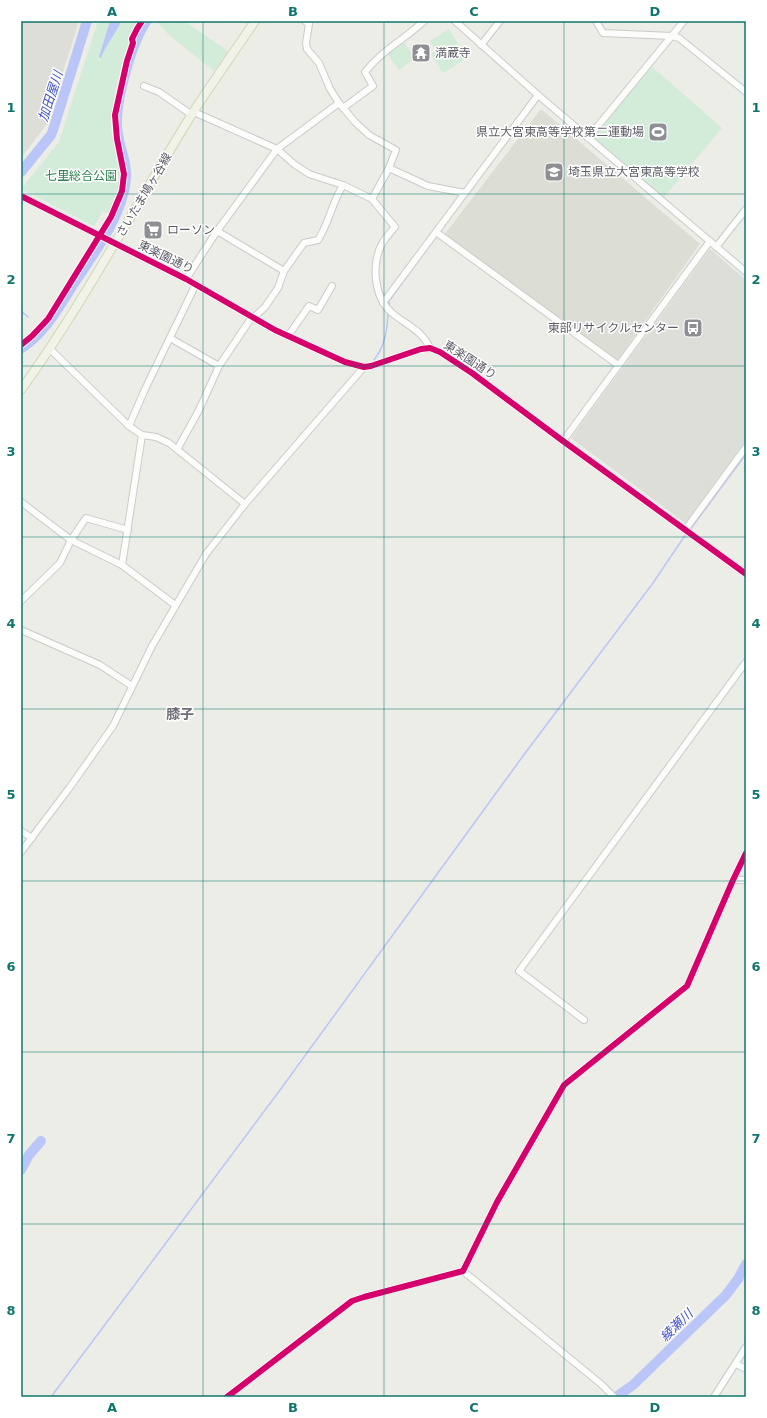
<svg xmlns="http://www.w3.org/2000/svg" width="767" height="1418" font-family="'DejaVu Sans','Noto Sans JP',sans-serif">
  <rect width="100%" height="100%" fill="#ecede7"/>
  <g fill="#ddded8">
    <polygon points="21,21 79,21 47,124 21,158"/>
    <polygon points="710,249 746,280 746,440 685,523 571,438"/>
  </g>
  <polygon fill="#dcded5" points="541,109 700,244 616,362 444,235"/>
  <g fill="#d3ebd9">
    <path d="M98,21h42c-14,18 -30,84 -29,108 2,14 7,27 9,41 2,16 -5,30 -12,44l-5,-3 -9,15 -73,-37 38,-47z"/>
    <polygon points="160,21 184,21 228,51 214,71 169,35 158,23"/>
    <polygon points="449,29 467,58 443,73 431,54 436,50 430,41"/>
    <polygon points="403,40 415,58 399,70 386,52"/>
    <polygon points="651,66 722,128 664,197 593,137"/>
  </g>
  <path fill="#bac6f8" d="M110,21h11c-5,13 -15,23 -20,37l-2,-1z"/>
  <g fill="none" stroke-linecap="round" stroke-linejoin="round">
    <g stroke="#bac6f8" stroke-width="1.5">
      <polyline points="389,306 389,301 437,235"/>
      <polyline points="21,311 28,317"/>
      <path d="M374,360c11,-14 13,-29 14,-47"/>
      <polyline points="689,531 746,454"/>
      <polyline points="51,1397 280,1090 523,756 653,583 686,534"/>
    </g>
    <path stroke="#bac6f8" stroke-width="6" d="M21,351c26,-16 41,-45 57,-70 20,-30 47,-66 50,-102 2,-18 -9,-36 -9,-54 -1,-25 15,-84 30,-104"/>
    <g stroke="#bac6f8" stroke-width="10">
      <polyline points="21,172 51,135 53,130 87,21"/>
      <polyline points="21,1170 29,1155 41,1141"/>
      <polyline points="616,1397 633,1385 726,1295 738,1279 746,1264"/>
    </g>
    <g stroke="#cacbca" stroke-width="8">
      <g id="minor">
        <polyline points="305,21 309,24 306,43 307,49 319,63 330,89 339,103 355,122 369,135 396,150 389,168 372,199"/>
        <polyline points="455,21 538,95 746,272"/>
        <polyline points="596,21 603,33 672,36 679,38 746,92"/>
        <polyline points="481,45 500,21"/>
        <polyline points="144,86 159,92 192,115"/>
        <path d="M343,108l30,-22 -8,-14c16,-21 40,-33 59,-51"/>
        <path d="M194,112l83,37 17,15 15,10 34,11 29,14 23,28c-4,5 -10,11 -13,17 -11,20 -8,54 10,69 14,12 30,17 38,35"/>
        <polyline points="588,138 684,21"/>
        <polyline points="389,168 428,186 465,193"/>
        <polyline points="21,196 186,279 275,330 345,362 364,367 371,366 421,349 430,348 440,352 472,373 563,441 746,574"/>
        <polyline points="217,231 284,271"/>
        <polyline points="436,232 618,365"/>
        <polyline points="716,247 746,209"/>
        <polyline points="186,279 217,231 277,149 339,103"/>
        <polyline points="383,303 538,95"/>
        <path d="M253,318l12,-11 13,-19 6,-17 20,-28 14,-3c11,-17 14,-37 25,-55"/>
        <polyline points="288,336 309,306 318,310 332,286"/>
        <polyline points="170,338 219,366"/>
        <polyline points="50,349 129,426 142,435 156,437 169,443 245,504"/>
        <polyline points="129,426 146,387 196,284"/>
        <polyline points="563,441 710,241"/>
        <polyline points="178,448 199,410 219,366 252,317"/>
        <polyline points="21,502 71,540 122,565 175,605"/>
        <polyline points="685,530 746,447"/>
        <polyline points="122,565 142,435"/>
        <polyline points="21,601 60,563 71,540 86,518 128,530"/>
        <polyline points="21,630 100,665 132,686"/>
        <polyline points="21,831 32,838"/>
        <polyline points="21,852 70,787 113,726 152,646 206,554 245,504 364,367"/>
        <polyline points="733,880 746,880"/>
        <polyline points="584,1020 519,971 746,662"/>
        <polyline points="463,1271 601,1384 614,1397"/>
        <polyline points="736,1364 746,1369"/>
        <polyline points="227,1397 352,1301 364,1297 463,1271 497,1202 564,1085 687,986 733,880 746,853"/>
        <polyline points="714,1397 746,1347"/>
      </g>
    </g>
    <g stroke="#d3d6b3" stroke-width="10">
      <path id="major" d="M21,390c63,-88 114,-184 171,-276 20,-31 42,-62 63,-93"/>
    </g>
    <use href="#minor" stroke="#fcfcfb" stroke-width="6"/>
    <use href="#major" stroke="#f1f3e8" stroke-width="8"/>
    <g stroke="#fff" stroke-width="8">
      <g id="cycleway">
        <polyline points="21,196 186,279 275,330 345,362 364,367 371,366 421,349 430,348 440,352 472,373 563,441 746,574"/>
        <polyline points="21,345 32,336 48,319 111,217 122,191 124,174 117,139 115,115 127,61 133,43 132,39 137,29 142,21"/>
        <polyline points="227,1397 352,1301 364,1297 463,1271 497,1202 564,1085 687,986 733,880 746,853"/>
      </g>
    </g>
    <use href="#cycleway" stroke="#d6006c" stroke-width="6"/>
  </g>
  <path fill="none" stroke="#0f766e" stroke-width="1" stroke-opacity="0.55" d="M203,21v1376M384,21v1376M564,21v1376M21,194h725M21,366h725M21,537h725M21,709h725M21,881h725M21,1052h725M21,1224h725"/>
  <defs>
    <g id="temple-square" transform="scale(1)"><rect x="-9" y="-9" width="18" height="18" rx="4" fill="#8e8f93" stroke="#fff"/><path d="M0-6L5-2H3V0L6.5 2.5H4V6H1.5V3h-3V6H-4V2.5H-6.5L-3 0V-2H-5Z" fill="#fff"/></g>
    <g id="stadium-square" transform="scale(1)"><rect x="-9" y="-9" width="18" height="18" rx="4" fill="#8e8f93" stroke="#fff"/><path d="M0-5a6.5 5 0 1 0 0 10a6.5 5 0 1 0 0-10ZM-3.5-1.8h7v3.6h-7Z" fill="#fff"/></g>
    <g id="school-square" transform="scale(1)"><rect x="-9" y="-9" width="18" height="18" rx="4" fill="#8e8f93" stroke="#fff"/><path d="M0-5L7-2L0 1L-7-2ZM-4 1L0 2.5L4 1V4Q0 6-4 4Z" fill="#fff"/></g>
    <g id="supermarket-square" transform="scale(1)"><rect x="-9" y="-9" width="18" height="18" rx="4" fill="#8e8f93" stroke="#fff"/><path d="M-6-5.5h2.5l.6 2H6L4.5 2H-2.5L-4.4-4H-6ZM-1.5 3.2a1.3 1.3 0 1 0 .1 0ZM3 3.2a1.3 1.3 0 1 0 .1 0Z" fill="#fff"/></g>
    <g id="bus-square" transform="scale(1)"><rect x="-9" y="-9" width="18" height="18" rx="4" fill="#8e8f93" stroke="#fff"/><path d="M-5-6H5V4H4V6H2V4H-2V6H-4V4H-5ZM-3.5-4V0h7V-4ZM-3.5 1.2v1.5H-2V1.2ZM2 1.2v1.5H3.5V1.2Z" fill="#fff"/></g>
  </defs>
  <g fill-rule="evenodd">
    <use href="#temple-square" x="421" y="53"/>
    <use href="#stadium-square" x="658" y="132"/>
    <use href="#school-square" x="554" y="172"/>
    <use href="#supermarket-square" x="153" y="230"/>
    <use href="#bus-square" x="693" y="328"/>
  </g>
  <g text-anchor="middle" stroke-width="3" stroke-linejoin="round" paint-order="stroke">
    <g font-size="12" fill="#5c5d66" stroke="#fff" text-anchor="start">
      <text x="435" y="57">満蔵寺</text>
      <text x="644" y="136" text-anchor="end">県立大宮東高等学校第二運動場</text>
      <text x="568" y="176">埼玉県立大宮東高等学校</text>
      <text x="167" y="234">ローソン</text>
      <text x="679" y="332" text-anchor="end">東部リサイクルセンター</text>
    </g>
    <g font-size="12" fill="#2e8251" stroke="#fff">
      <text x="81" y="180">七里総合公園</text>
    </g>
    <g font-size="12" fill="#5c5d66" stroke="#fff">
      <text transform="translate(144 195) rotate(-59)" y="4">さいたま鳩ヶ谷線</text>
      <text transform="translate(166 257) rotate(26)" y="4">東楽園通り</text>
      <text transform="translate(470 360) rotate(33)" y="4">東楽園通り</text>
    </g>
    <g font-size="13" font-style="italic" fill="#3e4fcb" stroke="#fff">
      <text transform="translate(50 96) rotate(-72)" y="5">加田屋川</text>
      <text transform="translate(676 1325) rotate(-44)" y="5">綾瀬川</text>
    </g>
    <g font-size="14" font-weight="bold" fill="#6d6e78" stroke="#fff">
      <text x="180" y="719">膝子</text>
    </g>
  </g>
  <rect width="767" height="1418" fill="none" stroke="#ffffff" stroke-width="44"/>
  <rect x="22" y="22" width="723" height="1374" fill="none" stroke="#0f766e" stroke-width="1.5"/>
  <g font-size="13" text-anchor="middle" font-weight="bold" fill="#0f766e">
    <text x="112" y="16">A</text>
    <text x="293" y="16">B</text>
    <text x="474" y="16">C</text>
    <text x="655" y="16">D</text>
    <text x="11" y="112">1</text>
    <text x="756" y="112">1</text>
    <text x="11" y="284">2</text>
    <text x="756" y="284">2</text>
    <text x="11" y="456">3</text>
    <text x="756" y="456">3</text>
    <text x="11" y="628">4</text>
    <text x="756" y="628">4</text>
    <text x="11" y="799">5</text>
    <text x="756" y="799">5</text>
    <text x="11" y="971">6</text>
    <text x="756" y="971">6</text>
    <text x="11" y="1143">7</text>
    <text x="756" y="1143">7</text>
    <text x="11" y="1315">8</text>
    <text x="756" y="1315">8</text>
    <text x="112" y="1412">A</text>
    <text x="293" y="1412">B</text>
    <text x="474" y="1412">C</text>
    <text x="655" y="1412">D</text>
  </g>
</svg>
